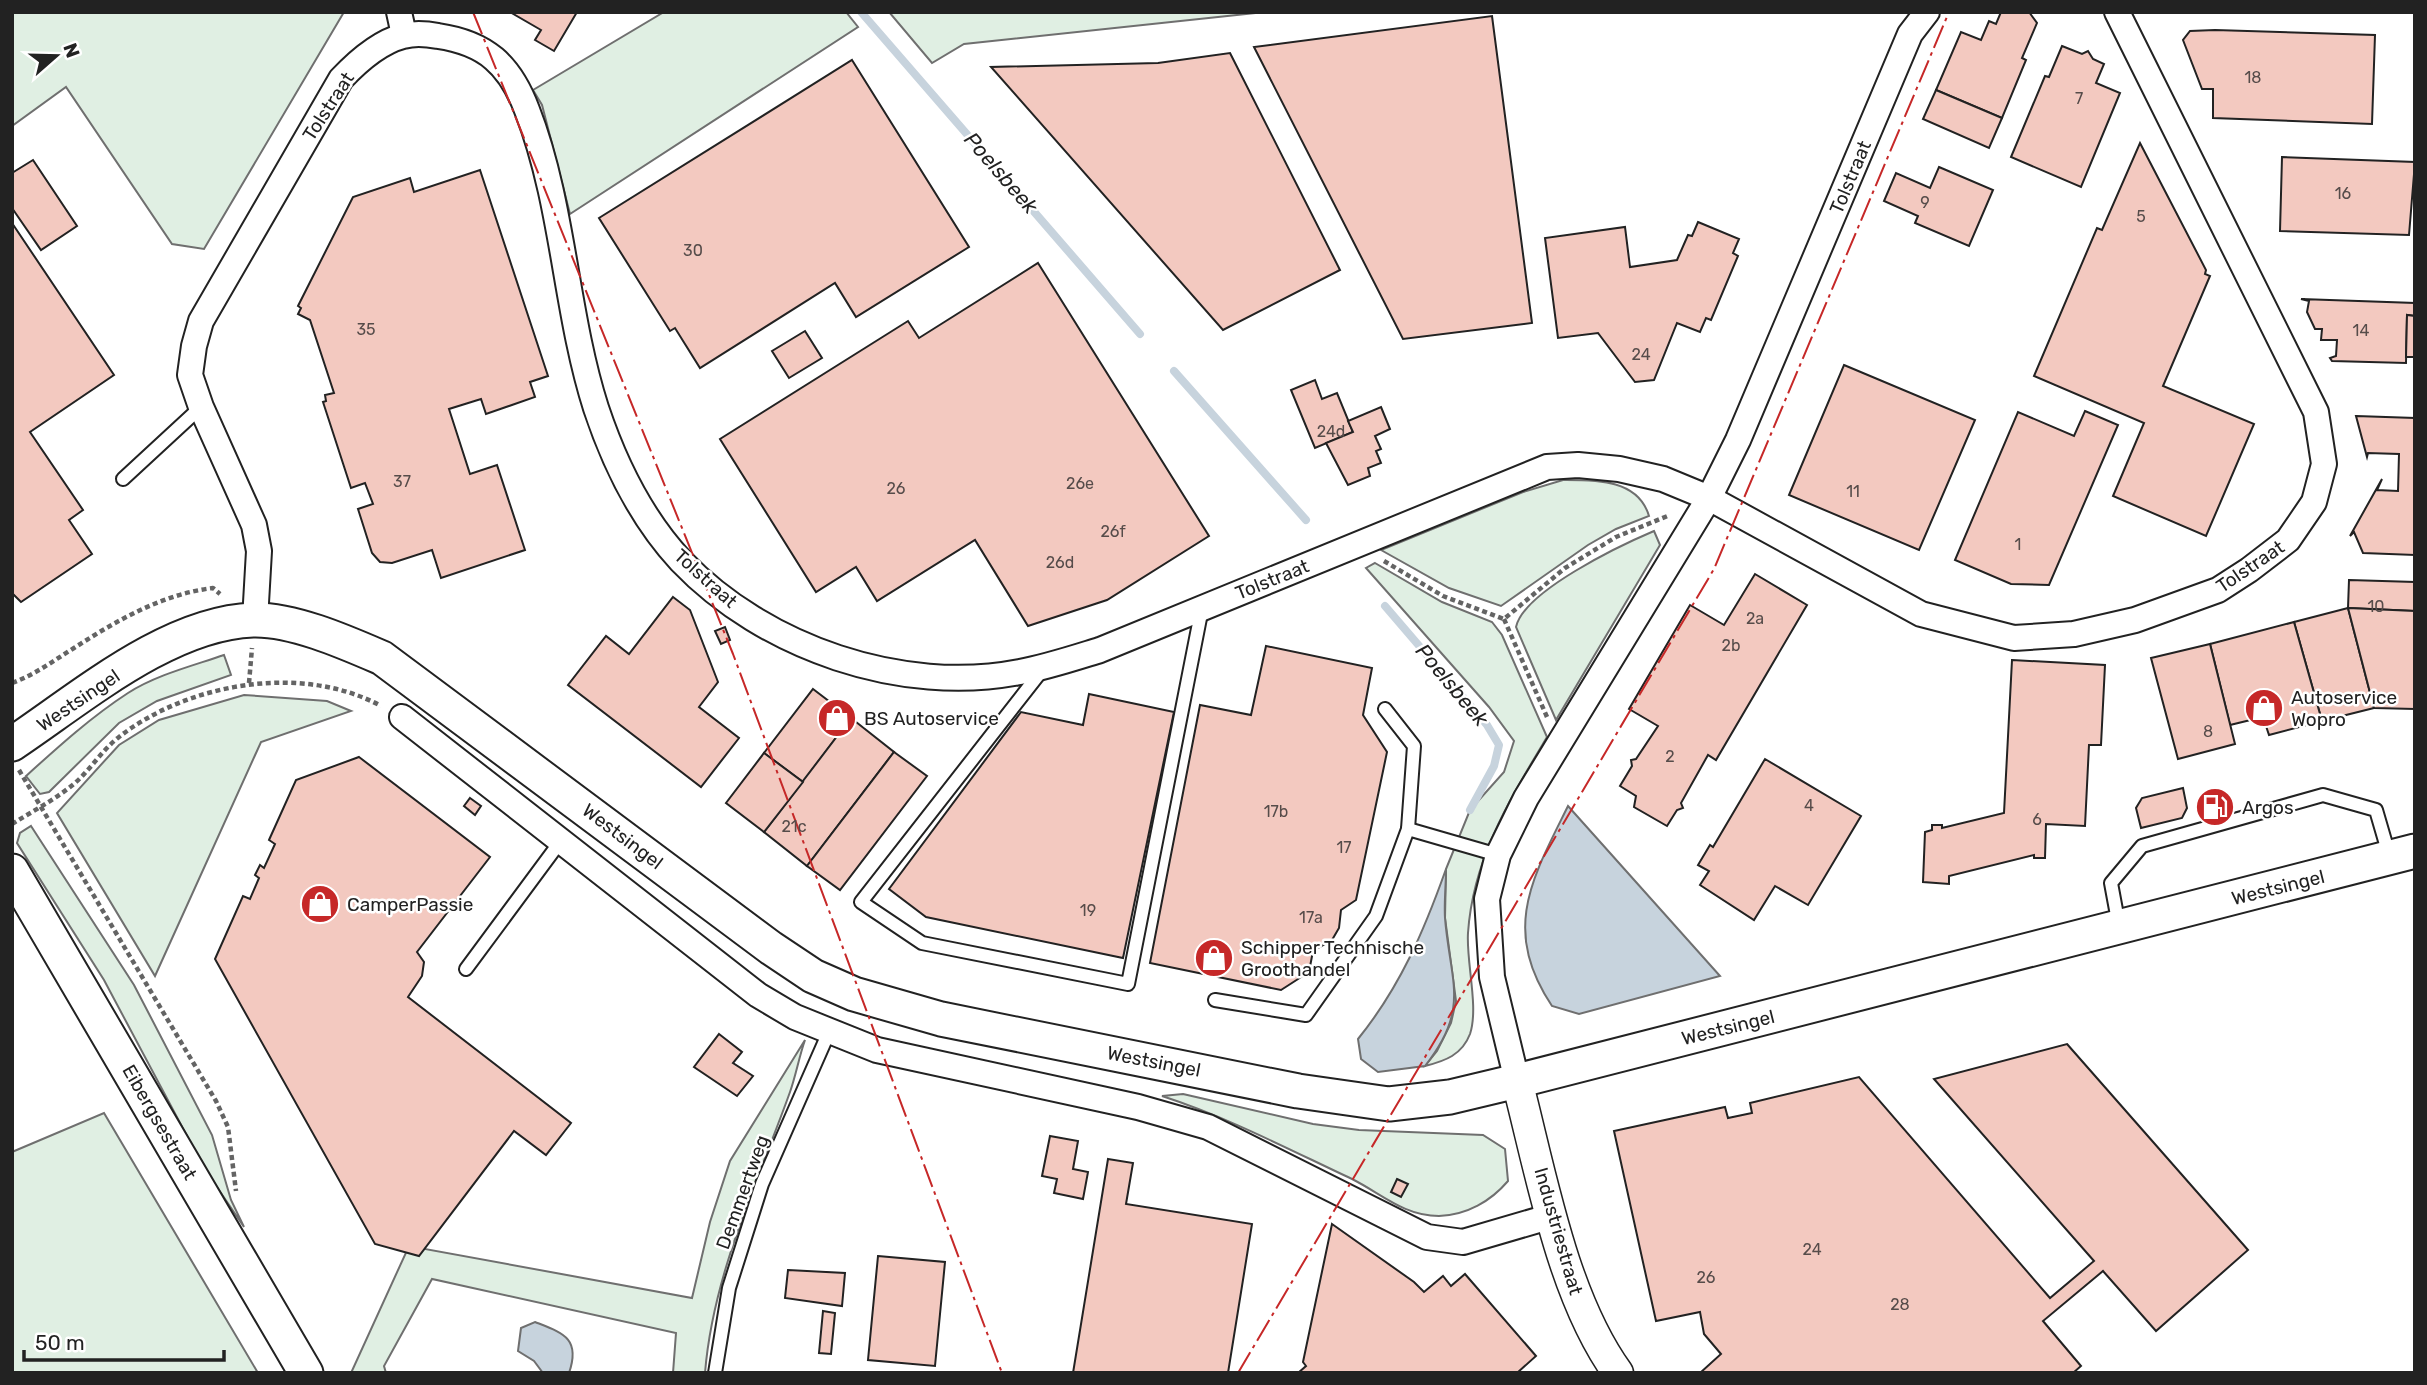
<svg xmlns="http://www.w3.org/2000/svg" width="2427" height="1385" font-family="Rubik,sans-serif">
  <rect width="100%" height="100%" fill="#fff"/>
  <g fill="#e0efe3" stroke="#6f6f6f" stroke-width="2">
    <polygon points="12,12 344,12 204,249 172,244 66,87 12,126"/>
    <polygon points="664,12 846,12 858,27 570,214 542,105 533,90"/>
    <polygon points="889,12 1265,12 964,44 932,63"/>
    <path d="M1563,480c33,0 75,-1 86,36l-33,13 -28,16 -87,61 -52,-18 -68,-38 142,-58z"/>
    <path d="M1654,531l6,14 -104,175 -40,-93c8,-36 105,-82 138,-96z"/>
    <path d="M1375,563l67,39 50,20 10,13 45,102c-37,62 -74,121 -79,196 -2,29 11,74 2,101 -8,21 -25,27 -45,32l12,-15 14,-28 5,-22 -11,-83 1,-49 24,-59 34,-38 10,-31 -25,-34 -123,-139z"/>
    <path d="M224,655l7,20 -74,26 -38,22 -70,69 -9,2 -14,-18c32,-29 65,-59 102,-83 28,-18 64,-27 96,-38z"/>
    <polygon points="244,695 327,701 351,711 261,742 155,976 57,813 119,745 159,720"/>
    <polygon points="31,826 134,985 212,1135 231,1200 244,1227 204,1168 104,980 17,843 20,833"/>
    <path d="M805,1040c-6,17 -9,35 -15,52 -33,92 -77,182 -85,281h-32l3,-40 -244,-54 -48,87 2,7h-35l58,-127 283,52 18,-76 20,-61z"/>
    <path d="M1183,1094l130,30 46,6 124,5 22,14 3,32c-17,20 -41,34 -69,35 -35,0 -57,-22 -87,-37 -62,-29 -125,-62 -190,-83z"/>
    <polygon points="104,1113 258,1373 12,1373 12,1152"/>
  </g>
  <g fill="#c7d3dd" stroke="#6f6f6f" stroke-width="2">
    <path d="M1568,806l152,170 -141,38 -27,-8c-51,-77 -20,-127 16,-200z"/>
    <path d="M1446,869c0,16 -2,33 -1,49 5,64 26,90 -20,148l-47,6 -17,-13 -3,-20c42,-52 66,-108 88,-170z"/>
    <path d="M535,1322c28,11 46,16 34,51h-26l-9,-12 -16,-10 3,-23z"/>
  </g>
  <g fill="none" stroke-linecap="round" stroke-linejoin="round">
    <g stroke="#c7d3dd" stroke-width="8">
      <polyline points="861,12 1140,334"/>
      <polyline points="1174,371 1306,520"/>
      <polyline points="1385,606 1487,725 1499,745 1494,766 1470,810"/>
    </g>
  </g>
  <g fill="#f3c9c0" stroke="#222" stroke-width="2">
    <polygon points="510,12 577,12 554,51 535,40 541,30"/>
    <polygon points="2001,12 2029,12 2037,23 2022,58 2026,60 2002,118 1936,90 1961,32 1981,40 1989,21 1996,24"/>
    <polygon points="1492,16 1532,323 1403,339 1254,47"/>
    <polygon points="2215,30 2375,35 2372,124 2213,118 2213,89 2202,89 2183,40 2190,31"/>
    <polygon points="2062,46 2082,54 2088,51 2093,59 2104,64 2096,83 2120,93 2081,187 2011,157 2045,76 2049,77"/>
    <polygon points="1230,53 1340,270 1223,330 991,67 1158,63"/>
    <polygon points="852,60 969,247 856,317 835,283 700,368 675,328 670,331 599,218"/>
    <polygon points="1936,90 2002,118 1989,148 1923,119"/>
    <polygon points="2140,143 2206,270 2205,274 2210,276 2163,386 2254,424 2206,536 2113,496 2144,423 2034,376 2097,228 2102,230"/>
    <polygon points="2282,157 2415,162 2409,235 2280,231"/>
    <polygon points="33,160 77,226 41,250 12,208 12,173"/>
    <polygon points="1939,167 1993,190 1969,246 1915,223 1918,216 1884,201 1896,173 1930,188"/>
    <polygon points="480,170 548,376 530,382 535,397 486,414 481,399 449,409 470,474 497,465 525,550 441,578 432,550 392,563 380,562 372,553 358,509 373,504 365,483 351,488 323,402 326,401 325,395 334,393 310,320 298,314 301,308 298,306 353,197 410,178 414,192"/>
    <polygon points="1698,222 1739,239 1733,253 1738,256 1711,320 1706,318 1700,332 1677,323 1654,380 1635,382 1598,333 1558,338 1545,238 1625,227 1630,267 1677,260 1688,235 1692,236"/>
    <polygon points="12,223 114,375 30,432 83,510 69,520 92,554 21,602 12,593"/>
    <polygon points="1038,263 1209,536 1107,600 1028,626 975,540 877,601 856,567 816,592 720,439 908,321 919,338"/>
    <polygon points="2301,299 2415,303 2415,316 2407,315 2406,363 2332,361 2330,358 2336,356 2337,340 2321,340 2322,329 2315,329 2307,312 2309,301"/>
    <polygon points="2407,315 2415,316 2415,357 2406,357"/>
    <polygon points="805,331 822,358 789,378 772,351"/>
    <polygon points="1844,365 1975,420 1919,550 1789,495"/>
    <polygon points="1315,380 1322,399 1337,393 1353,432 1315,448 1291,390"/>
    <polygon points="1381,407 1390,429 1375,436 1381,449 1376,451 1381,463 1368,468 1370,476 1348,485 1326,443 1353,432 1348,421"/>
    <polygon points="2085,411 2118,425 2049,585 2011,584 1955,560 2018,412 2074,436"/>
    <polygon points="2356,416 2415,418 2415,555 2363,553 2354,532 2350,536 2382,479 2377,490 2398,491 2399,454 2368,453 2367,457"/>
    <polygon points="1755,574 1807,605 1716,760 1708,755 1681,803 1683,808 1677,810 1667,826 1634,807 1636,796 1620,786 1632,766 1631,760 1636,759 1658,726 1629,709 1690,605 1724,625"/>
    <polygon points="2349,580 2415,582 2415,611 2348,608"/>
    <polygon points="673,597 690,610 718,682 699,707 739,738 701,787 568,685 606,636 629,654"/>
    <polygon points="2348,608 2374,708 2322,721 2294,622"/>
    <polygon points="2348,608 2415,611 2415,709 2374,708"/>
    <polygon points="2294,622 2322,721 2269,735 2263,717 2230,725 2210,644"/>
    <polygon points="725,627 730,640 721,644 715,631"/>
    <polygon points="2210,644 2235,744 2178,759 2151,658"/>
    <polygon points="1266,646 1372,668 1363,715 1387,752 1356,900 1341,910 1339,928 1332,940 1313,951 1309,972 1281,990 1150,963 1200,705 1251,715"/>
    <polygon points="2012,660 2105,665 2101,745 2089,745 2085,826 2046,824 2045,858 2034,858 2034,855 1949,876 1949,884 1923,882 1925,832 1932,830 1932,825 1942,825 1942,828 2004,813"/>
    <polygon points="813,689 851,718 803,782 764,753"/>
    <polygon points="1089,694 1174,712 1123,958 926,917 889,889 1021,712 1083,725"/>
    <polygon points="851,718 894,752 807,866 764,832"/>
    <polygon points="894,752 927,776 840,890 807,866"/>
    <polygon points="764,753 803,782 764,832 726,803"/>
    <polygon points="359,757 490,857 417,952 424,962 422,976 408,997 571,1123 546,1155 514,1131 419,1256 375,1244 215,959 243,896 250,899 259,878 255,875 260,865 264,868 275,844 269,840 296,780"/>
    <polygon points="1765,759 1861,816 1808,905 1775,886 1754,920 1700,885 1709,871 1698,865 1710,845 1713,847"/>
    <polygon points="2183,788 2187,808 2182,818 2141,828 2136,808 2142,798"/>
    <polygon points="470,798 481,806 475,815 464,806"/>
    <polygon points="719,1034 742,1052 733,1063 753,1076 737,1096 694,1067"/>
    <polygon points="2067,1044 2248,1250 2156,1331 2103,1271 2043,1321 2081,1366 2073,1373 1700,1373 1721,1354 1704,1334 1700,1312 1656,1321 1614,1131 1725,1107 1728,1118 1752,1113 1750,1103 1859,1077 2050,1298 2094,1261 1934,1079"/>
    <polygon points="1050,1136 1078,1141 1073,1169 1088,1172 1083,1199 1054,1193 1057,1179 1042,1176"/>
    <polygon points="1108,1159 1133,1163 1126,1204 1252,1224 1228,1373 1073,1373"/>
    <polygon points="1397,1179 1408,1184 1401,1197 1391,1192"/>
    <polygon points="1332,1224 1414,1282 1424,1292 1443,1276 1451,1286 1465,1274 1536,1356 1517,1373 1298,1373 1306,1366 1303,1362"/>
    <polygon points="878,1256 945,1262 935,1366 868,1360"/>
    <polygon points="788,1270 845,1273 842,1306 785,1298"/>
    <polygon points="823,1311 835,1313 831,1354 819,1353"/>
  </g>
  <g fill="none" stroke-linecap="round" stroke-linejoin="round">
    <g stroke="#222" stroke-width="16">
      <g id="service">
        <polyline points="123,479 201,407"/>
        <polyline points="1043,669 861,902 922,943 1128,984 1202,608"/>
        <polyline points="1408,829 1498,855"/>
        <polyline points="2119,926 2111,883 2142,846 2323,795 2376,810 2390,858"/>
        <polyline points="466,969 560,842"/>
        <polyline points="1215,1000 1306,1015 1376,916 1408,829 1414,746 1385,709"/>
        <polyline points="715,1373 729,1288 762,1184 829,1032"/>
      </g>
    </g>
    <g stroke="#222" stroke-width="28">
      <g id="minor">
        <polyline points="399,12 404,35"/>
        <path d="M255,620l4,-69 -5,-26 -53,-118 -11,-32 4,-29 7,-25 140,-242c16,-17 39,-37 62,-43 10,-3 25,-2 35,0 48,7 72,29 89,74 37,95 38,201 69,298 18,54 45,110 85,153 83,87 221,134 339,111 27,-5 54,-14 80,-22l447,-183 31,-2 41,4 44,10 46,19 212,116 93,24 60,-4 61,-14 83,-30 31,-20 39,-30 26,-38 10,-38 -8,-52 -199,-400"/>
        <polyline points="402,717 758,995 795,1017 877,1050 1138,1107 1208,1127 1427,1237 1463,1242 1552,1216"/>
        <polyline points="1517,1081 1492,977 1487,899 1498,855 1526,798 1709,498 1738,440 1910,34 1927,12"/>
      </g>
    </g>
    <g stroke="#222" stroke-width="33">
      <path id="tertiary" d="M1517,1081c24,92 45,215 101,292"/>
    </g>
    <g stroke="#222" stroke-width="37">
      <g id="secondary">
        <path d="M12,744c69,-46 156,-121 241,-124 40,-1 92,22 129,38l389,290 42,28 41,18 87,25 357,72 91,13 61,-7 67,-16 898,-230"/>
        <polyline points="12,871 306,1373"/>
      </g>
    </g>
    <g stroke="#646464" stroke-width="4.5" stroke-dasharray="5 3.5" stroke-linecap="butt">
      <polyline points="1384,561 1443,596 1504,619 1565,568 1616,537 1670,515"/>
      <polyline points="1504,619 1547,717"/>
      <path d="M12,683c24,-9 41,-22 62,-35 42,-27 88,-54 139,-60l7,6"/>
      <polyline points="249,683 252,648"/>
      <polyline points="19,770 216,1101 228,1127 236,1191"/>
      <path d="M12,824c21,-13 44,-25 63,-41 16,-14 27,-33 44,-46 69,-54 183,-74 262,-31"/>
    </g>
    <use href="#service" stroke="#fff" stroke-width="12"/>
    <use href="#minor" stroke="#fff" stroke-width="24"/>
    <use href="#tertiary" stroke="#fff" stroke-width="30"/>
    <use href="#secondary" stroke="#fff" stroke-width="33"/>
    <g stroke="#c62828" stroke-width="2" stroke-dasharray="24 5 3.5 5" stroke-linecap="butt">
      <polyline points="473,12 733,654 1002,1373"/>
      <polyline points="1238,1373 1714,569 1949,12"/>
    </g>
  </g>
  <defs>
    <g id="shop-disc" transform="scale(2.0125)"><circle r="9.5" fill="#c62828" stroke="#fff"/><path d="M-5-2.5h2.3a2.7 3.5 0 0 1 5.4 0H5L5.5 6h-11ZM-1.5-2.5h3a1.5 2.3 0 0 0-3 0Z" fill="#fff"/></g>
    <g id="fuel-disc" transform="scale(2.0125)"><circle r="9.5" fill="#c62828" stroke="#fff"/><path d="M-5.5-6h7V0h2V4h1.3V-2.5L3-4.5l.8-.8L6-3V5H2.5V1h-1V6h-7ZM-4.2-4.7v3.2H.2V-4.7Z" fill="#fff"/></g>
  </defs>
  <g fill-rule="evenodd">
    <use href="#shop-disc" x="2264" y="708"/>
    <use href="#shop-disc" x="837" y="718"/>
    <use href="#fuel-disc" x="2215" y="807"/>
    <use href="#shop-disc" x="320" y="904"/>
    <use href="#shop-disc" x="1214" y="958"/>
  </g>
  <g text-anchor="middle" stroke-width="5" stroke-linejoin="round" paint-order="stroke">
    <g font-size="16" fill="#564c4a">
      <text x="2253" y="83">18</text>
      <text x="2079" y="104">7</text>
      <text x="2343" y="199">16</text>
      <text x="1925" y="208">9</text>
      <text x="2141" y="222">5</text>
      <text x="693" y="256">30</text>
      <text x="366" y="335">35</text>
      <text x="2361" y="336">14</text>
      <text x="1641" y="360">24</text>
      <text x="1331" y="437">24d</text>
      <text x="402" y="487">37</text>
      <text x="1080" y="489">26e</text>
      <text x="896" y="494">26</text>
      <text x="1853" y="497">11</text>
      <text x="1113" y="537">26f</text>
      <text x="2018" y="550">1</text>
      <text x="1060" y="568">26d</text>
      <text x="2376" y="612">10</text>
      <text x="1755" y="624">2a</text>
      <text x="1731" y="651">2b</text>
      <text x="2208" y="737">8</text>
      <text x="1670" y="762">2</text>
      <text x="1809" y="811">4</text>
      <text x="1276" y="817">17b</text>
      <text x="2037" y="825">6</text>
      <text x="794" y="832">21c</text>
      <text x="1344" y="853">17</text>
      <text x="1088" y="916">19</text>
      <text x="1311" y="923">17a</text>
      <text x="1812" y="1255">24</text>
      <text x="1706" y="1283">26</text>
      <text x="1900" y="1310">28</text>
    </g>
    <g font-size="19" fill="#222" stroke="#fff">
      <text transform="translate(328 106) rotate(-57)" y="7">Tolstraat</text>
      <text transform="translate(1850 177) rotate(-67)" y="7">Tolstraat</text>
      <text transform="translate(2250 566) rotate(-34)" y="7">Tolstraat</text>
      <text transform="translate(706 578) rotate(42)" y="7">Tolstraat</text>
      <text transform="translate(1272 579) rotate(-22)" y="7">Tolstraat</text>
      <text transform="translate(78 700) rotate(-34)" y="7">Westsingel</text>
      <text transform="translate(623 836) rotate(37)" y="7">Westsingel</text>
      <text transform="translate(2278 887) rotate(-14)" y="7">Westsingel</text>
      <text transform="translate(1728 1027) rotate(-14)" y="7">Westsingel</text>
      <text transform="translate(1154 1061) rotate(11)" y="7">Westsingel</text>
      <text transform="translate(160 1122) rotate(60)" y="7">Eibergsestraat</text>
      <text transform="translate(742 1192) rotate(-70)" y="7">Demmertweg</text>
      <text transform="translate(1559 1231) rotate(74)" y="7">Industriestraat</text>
    </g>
    <g font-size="19" fill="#222" stroke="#fff" text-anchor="start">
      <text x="2291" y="704">Autoservice<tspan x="2291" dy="22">Wopro</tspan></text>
      <text x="864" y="725">BS Autoservice</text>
      <text x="2242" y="814">Argos</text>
      <text x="347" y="911">CamperPassie</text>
      <text x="1241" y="954">Schipper Technische<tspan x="1241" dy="22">Groothandel</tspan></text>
    </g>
    <g font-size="21" font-style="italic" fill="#222" stroke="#fff">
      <text transform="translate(1001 173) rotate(49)" y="7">Poelsbeek</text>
      <text transform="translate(1452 685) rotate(50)" y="7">Poelsbeek</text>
    </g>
  </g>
  <rect width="2427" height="1385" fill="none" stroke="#222222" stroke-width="28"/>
  <g transform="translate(56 56) rotate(70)" stroke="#ffffff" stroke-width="5" paint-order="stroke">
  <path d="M0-5L12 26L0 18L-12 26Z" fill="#222222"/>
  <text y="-10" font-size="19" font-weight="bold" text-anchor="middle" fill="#222222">N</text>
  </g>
  <path d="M24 1350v10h200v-10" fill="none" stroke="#222222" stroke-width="3.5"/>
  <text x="35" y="1350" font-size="21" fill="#222222" stroke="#ffffff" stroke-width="5" paint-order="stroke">50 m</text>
</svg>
